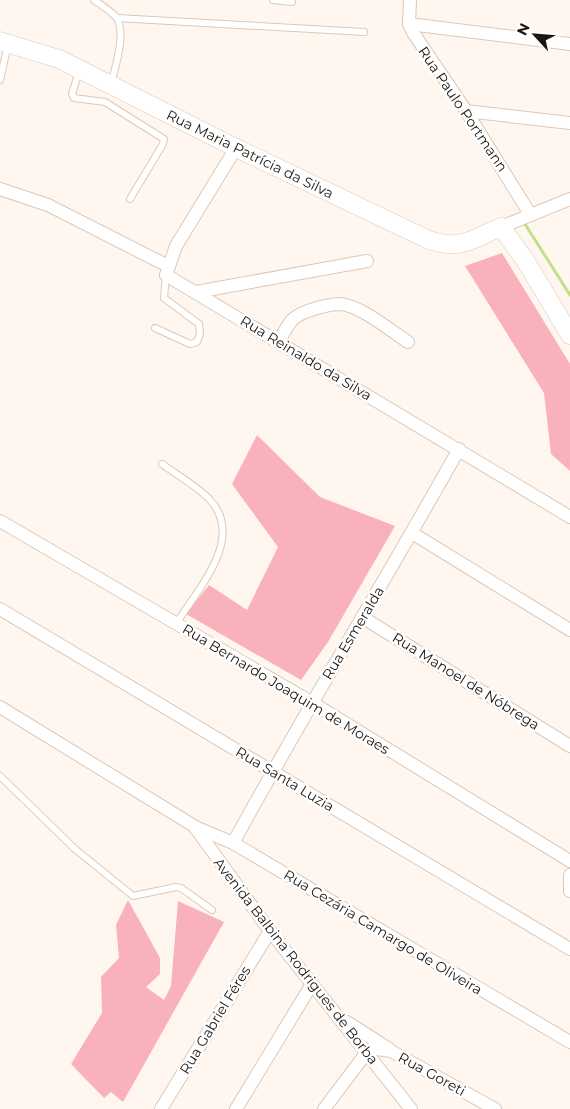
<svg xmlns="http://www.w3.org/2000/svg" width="570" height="1109" font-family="Montserrat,sans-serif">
  <rect width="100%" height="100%" fill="#fff7ef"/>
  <g fill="#f9b1bb">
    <polygon points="502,253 570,364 570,471 551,454 544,393 465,266"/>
    <polygon points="257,435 320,497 395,526 328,642 301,680 186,614 209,585 247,610 278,547 232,484"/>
    <polygon points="128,900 160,958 160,974 146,987 164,1000 171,986 178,901 224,922 123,1102 111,1092 104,1098 71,1064 102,1013 101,977 119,958 116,925"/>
  </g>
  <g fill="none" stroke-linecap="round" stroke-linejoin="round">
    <polyline stroke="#c2df89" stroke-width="3" points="525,224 570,295"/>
    <g stroke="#dcc9b7" stroke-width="8">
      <g id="lane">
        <path d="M94,0c7,5 17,11 22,17 11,15 -1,51 -5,67"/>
        <polyline points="273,0 292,2"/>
        <polyline points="117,18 364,32"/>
        <polyline points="79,71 72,94 74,98 105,102 164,139 163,144 130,199"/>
        <polyline points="0,80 8,44"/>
        <polyline points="155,328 190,344 197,342 200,334 199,324 164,298 166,275"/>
        <path d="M162,464c15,11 38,24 49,37 34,39 -15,90 -35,123"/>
        <polyline points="0,776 75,849 133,896 176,887 181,888 212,910"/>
      </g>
    </g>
    <g stroke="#dcc9b7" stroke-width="14">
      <g id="street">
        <polyline points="410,0 409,24 414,34 466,111 530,214"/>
        <polyline points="409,24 570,44"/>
        <polyline points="466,111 570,123"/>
        <polyline points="236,148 176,246 166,275 570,517"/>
        <polyline points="0,189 48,205 168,266"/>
        <polyline points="501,227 570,199"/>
        <polyline points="196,292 367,261"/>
        <path d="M279,342c11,-23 14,-27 38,-34 8,-2 15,-4 23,-4 20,1 51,27 68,38"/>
        <polyline points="0,521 311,702 570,861"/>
        <polyline points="412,533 570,630"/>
        <polyline points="0,609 570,949"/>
        <polyline points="362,617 570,746"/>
        <polyline points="0,707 194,826 270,931 411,1109"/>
        <polyline points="195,827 233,843 570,1042"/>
        <path d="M233,843c73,-133 152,-262 226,-394"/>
        <polyline points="570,875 570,891"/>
        <polyline points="347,1022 389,1049"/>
        <polyline points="161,1109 270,931"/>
        <polyline points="236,1109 312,984"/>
        <polyline points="324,1109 367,1052 377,1049 391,1051 495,1109"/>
      </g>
    </g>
    <g stroke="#dcc9b7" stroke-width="19">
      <path id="secondary" d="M0,41l59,18 177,89 193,92c33,11 43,-1 72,-13l24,33 45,75"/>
    </g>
    <use href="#lane" stroke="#fff" stroke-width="6"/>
    <use href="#street" stroke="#fff" stroke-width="12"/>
    <use href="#secondary" stroke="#fff" stroke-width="18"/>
  </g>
  <g text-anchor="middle" stroke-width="5" stroke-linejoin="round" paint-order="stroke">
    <g font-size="14" fill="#1d160f" stroke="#fff">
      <text transform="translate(463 109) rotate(56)" y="5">Rua Paulo Portmann</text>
      <text transform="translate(250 154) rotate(26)" y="5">Rua Maria Patrícia da Silva</text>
      <text transform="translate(306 358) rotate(31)" y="5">Rua Reinaldo da Silva</text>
      <text transform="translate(353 633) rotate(-59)" y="5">Rua Esmeralda</text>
      <text transform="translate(466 681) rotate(32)" y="5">Rua Manoel de Nóbrega</text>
      <text transform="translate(286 689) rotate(31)" y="5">Rua Bernardo Joaquim de Moraes</text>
      <text transform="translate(285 779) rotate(31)" y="5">Rua Santa Luzia</text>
      <text transform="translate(383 932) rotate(31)" y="5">Rua Cezária Camargo de Oliveira</text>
      <text transform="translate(296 961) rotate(52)" y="5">Avenida Balbina Rodrigues de Borba</text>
      <text transform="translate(215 1020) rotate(-59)" y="5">Rua Gabriel Féres</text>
      <text transform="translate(432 1074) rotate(29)" y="5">Rua Goreti</text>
    </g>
  </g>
  <g transform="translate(535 35) rotate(296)" stroke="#ffffff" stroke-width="4" paint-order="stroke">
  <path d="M0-4L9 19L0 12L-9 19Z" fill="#1d160f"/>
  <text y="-8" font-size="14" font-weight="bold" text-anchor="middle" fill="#1d160f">N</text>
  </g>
</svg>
